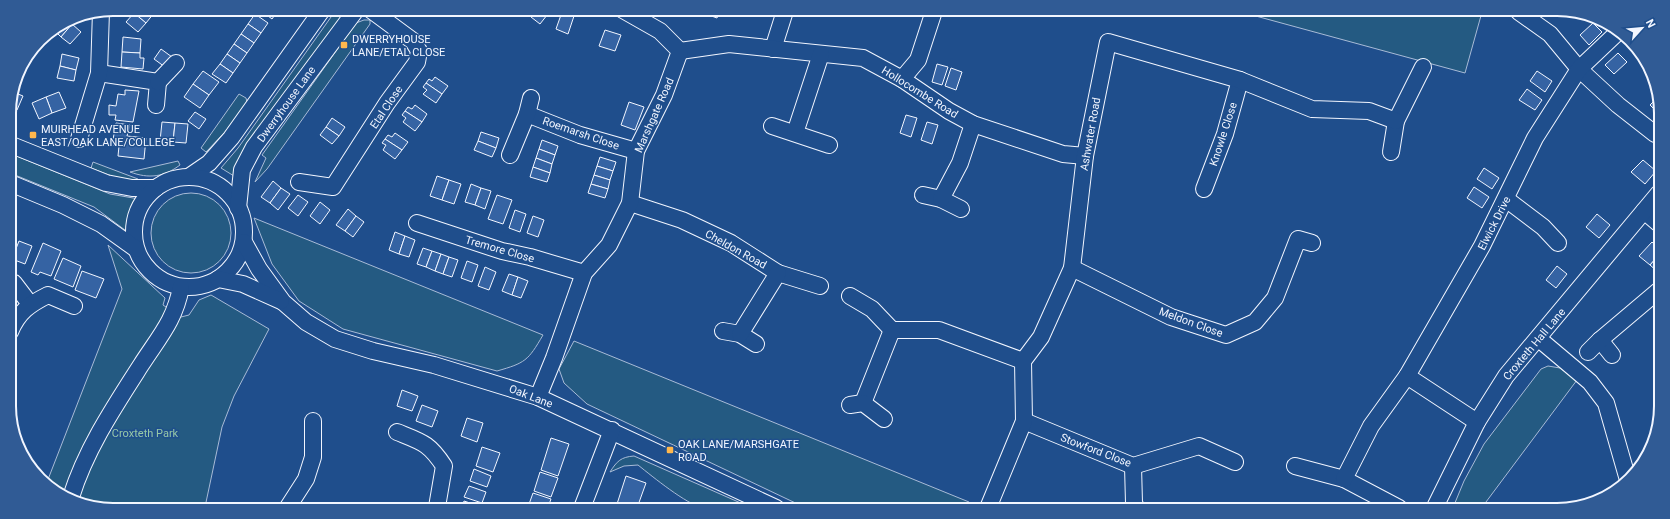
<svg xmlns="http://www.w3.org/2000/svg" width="1670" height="519" font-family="Roboto,sans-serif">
  <rect width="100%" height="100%" fill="#1f4e8c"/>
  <g fill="#245a82" stroke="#a8bbd7">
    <polygon points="336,10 346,10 255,136 234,176 221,168 238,148"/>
    <polygon points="1241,12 1482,12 1465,73"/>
    <polygon points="364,20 370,20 370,24 267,169 255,182 266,158 262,155 356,23"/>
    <polygon points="239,94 246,98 247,102 225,132 206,152 201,148"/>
    <polygon points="9,153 110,194 139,199 131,217 129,233 94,207 10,173"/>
    <path d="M178,161l2,4c-16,12 -31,14 -50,7z"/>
    <polygon points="93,162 138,179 138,182 117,178 91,168"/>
    <circle cx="191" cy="233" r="40"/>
    <path d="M254,218l289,117c-15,26 -18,28 -46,36l-154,-42 -44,-28 -27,-37z"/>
    <polygon points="108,245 165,298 163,305 181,317 189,315 199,300 211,295 269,329 234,396 222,427 205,507 86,506 47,482 122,289"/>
    <polygon points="574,341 969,502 968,508 806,508 587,404 564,383 559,369"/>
    <polygon points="1548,366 1560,368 1577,380 1480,510 1452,510 1464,481 1484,444 1541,369"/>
    <path d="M634,456l118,52c-15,0 -34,3 -49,0 -17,-4 -50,-31 -65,-43l-14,1 -14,6c7,-11 11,-15 24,-16z"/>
  </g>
  <g fill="#3563a3" stroke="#f2f6ff">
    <polygon points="136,9 149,9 154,13 146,23 134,13"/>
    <polygon points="149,9 157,9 154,13"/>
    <polygon points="259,9 279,9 272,19"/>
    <polygon points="536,10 551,10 540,24 531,17"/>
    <polygon points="667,10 678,10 677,14"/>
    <polygon points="707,10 720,10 717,18 706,14"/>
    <polygon points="562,12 574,16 568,34 556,29"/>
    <polygon points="134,13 146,23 138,32 126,22"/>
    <polygon points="255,14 268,23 261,33 248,24"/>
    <polygon points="69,20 72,24 61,37 54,30"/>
    <polygon points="1593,23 1602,32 1589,45 1580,35"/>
    <polygon points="72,24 81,32 70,44 61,37"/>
    <polygon points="248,24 261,33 254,43 241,34"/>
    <polygon points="605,30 621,35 615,51 599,46"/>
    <polygon points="241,34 254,43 247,53 234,44"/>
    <polygon points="123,37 141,39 140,53 122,52"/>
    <polygon points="234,44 247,53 240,63 227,54"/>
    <polygon points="161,49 172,57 165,67 154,59"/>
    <polygon points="122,52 140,53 140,58 144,58 143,69 121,67"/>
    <polygon points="1618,53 1627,62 1614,74 1605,65"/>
    <polygon points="62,54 79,58 76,70 60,66"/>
    <polygon points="227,54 240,63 233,73 220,64"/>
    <polygon points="220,64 233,73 226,83 212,74"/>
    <polygon points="937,64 948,67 942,85 932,82"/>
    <polygon points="60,66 76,70 74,81 57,78"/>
    <polygon points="951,68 962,72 956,90 945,86"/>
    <polygon points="203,71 219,82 209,95 193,84"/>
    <polygon points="1537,71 1552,81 1545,92 1530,81"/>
    <polygon points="435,77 448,86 442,94 426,83 429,79 432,81"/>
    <polygon points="426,83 442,94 436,103 423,94 427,90 423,87"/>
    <polygon points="193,84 209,95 200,108 184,97"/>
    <polygon points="1527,89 1542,100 1535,110 1519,100"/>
    <polygon points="125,90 139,91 133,122 115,120 116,115 109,115 109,105 116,106 118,94 125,95"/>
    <polygon points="13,92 23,96 17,110 9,107"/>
    <polygon points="59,92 66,108 52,113 46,97"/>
    <polygon points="1659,96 1659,112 1658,113 1650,105"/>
    <polygon points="46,97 52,113 39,119 32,103"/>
    <polygon points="629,102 644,107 635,130 621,125"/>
    <polygon points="415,105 427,114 422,122 405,111 408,107 412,109"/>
    <polygon points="405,111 422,122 415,131 403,122 406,118 402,115"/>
    <polygon points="195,112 206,119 199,129 188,121"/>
    <polygon points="906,115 917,118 911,137 900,133"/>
    <polygon points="332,118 345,127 339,136 326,127"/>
    <polygon points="162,122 175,123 173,142 160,141"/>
    <polygon points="927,122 938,125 932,144 921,140"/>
    <polygon points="116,123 130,125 127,136 146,138 144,159 118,156 119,146 112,145"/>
    <polygon points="175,123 188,124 186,143 173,142"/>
    <polygon points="326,127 339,136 332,144 320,135"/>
    <polygon points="481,132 499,138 496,148 478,141"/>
    <polygon points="395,133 408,142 402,150 385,139 388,135 392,137"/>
    <polygon points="385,139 402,150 395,159 383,150 386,145 382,143"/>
    <polygon points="542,140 558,146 555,155 539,149"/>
    <polygon points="478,141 496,148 492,157 474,150"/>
    <polygon points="539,149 555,155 552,164 536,158"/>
    <polygon points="600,157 616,162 613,171 597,166"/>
    <polygon points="536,158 552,164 550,173 533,167"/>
    <polygon points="1643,160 1656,171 1645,184 1631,172"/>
    <polygon points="597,166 613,171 610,180 594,175"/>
    <polygon points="533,167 550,173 547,182 530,177"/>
    <polygon points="1484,168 1499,178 1492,189 1477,179"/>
    <polygon points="594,175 610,180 608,189 591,184"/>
    <polygon points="437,176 449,180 442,200 430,196"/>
    <polygon points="449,180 461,184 454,204 442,200"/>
    <polygon points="273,181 281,188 270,203 261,197"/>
    <polygon points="471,184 481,188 475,205 465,202"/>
    <polygon points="591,184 608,189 605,198 588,193"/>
    <polygon points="1474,187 1489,197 1482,208 1467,198"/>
    <polygon points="281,188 290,194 278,210 270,203"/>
    <polygon points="481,188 491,191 485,209 475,205"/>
    <polygon points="298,195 308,202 298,216 288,208"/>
    <polygon points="497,195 512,200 503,224 488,219"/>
    <polygon points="320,202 330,210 320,224 310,216"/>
    <polygon points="348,209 356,216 345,231 336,225"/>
    <polygon points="515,210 526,214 520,232 509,228"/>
    <polygon points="1597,214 1610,225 1599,238 1586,227"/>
    <polygon points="356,216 364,222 353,237 345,231"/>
    <polygon points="533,216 544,220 538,237 527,233"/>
    <polygon points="10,227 16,229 10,243"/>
    <polygon points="395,232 405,236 399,254 389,250"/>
    <polygon points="405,236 415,240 409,257 399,254"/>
    <polygon points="19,241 32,246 25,264 12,259"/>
    <polygon points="1652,242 1658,248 1658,256 1650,265 1639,256"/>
    <polygon points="43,243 61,251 51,276 40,272 38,275 31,272"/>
    <polygon points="423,248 432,251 426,267 417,264"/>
    <polygon points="432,251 441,254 435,271 426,267"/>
    <polygon points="441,254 449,257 443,274 435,271"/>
    <polygon points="1658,256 1658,272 1650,265"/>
    <polygon points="449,257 458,260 452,277 443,274"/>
    <polygon points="63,258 81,266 73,287 54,279"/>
    <polygon points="467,261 478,265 472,282 461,278"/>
    <polygon points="1557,266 1567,274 1556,288 1546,280"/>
    <polygon points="485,267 496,272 489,290 478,286"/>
    <polygon points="82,271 104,279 96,298 75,290"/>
    <polygon points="509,274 518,277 512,295 502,291"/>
    <polygon points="518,277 528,281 521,298 512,295"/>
    <polygon points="402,390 418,396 412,411 397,406"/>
    <polygon points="422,405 438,411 432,427 416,421"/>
    <polygon points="467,418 483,423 477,442 461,436"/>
    <polygon points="551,438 569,444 558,476 541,470"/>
    <polygon points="482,447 500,453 493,472 476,466"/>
    <polygon points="474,469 491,476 487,487 470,481"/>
    <polygon points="540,472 558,478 551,497 534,491"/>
    <polygon points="626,476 646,483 637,508 627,508 617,504"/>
    <polygon points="469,486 486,492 482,503 464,497"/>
    <polygon points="533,493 551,499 548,507 528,507"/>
    <polygon points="464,501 482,507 462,507"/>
  </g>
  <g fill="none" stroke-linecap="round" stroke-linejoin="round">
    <g stroke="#f2f6ff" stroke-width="18">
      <g id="minor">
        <polyline points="1519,12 1550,34 1579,69 1618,105 1655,134"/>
        <polyline points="773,49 785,11"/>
        <polyline points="680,51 729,44 863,58 902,79 949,111 973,124 1063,154 1085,156"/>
        <polyline points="99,73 158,82 156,105"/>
        <polyline points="902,79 918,60 934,11"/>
        <polyline points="158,82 176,63"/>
        <polyline points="527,114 580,135 636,151"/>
        <polyline points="772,126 829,145"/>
        <polyline points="795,133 821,54"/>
        <polyline points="79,139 99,73 101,11"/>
        <polyline points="9,144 106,183 132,188 156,188"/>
        <polyline points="1391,152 1396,121 1423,67"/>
        <polyline points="510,155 527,114 531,98"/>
        <polyline points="190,176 209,163 231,138 322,10"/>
        <circle cx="189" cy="232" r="55"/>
        <polyline points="299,182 333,187 387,103 417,62 419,51 413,41 371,10"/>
        <polyline points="10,183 63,205 101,224 136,249"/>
        <polyline points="1204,189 1225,134 1240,80"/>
        <polyline points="923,195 941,199 961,209"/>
        <polyline points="941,199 960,163 973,124"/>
        <polyline points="1506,199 1543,227 1558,243"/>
        <polyline points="630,203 682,220 731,243 778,273 820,286"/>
        <polyline points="238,208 242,170 254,147 356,10"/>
        <polyline points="1644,211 1658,223"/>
        <polyline points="417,223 502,251 530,257 584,273"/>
        <polyline points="244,242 259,269 283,302 306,322 335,339 373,351 434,365 538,397 776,508"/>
        <polyline points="1072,268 1171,317 1226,335 1255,322 1275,298 1298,239 1312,243"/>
        <polyline points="218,279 243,284 281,301"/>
        <polyline points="14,283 30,304"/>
        <polyline points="850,296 872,309 892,330 939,330 1023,361"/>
        <polyline points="723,331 740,334 756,344"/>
        <path d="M10,332c8,-20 20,-28 38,-37l26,11"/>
        <polyline points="740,334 778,273"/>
        <polyline points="1539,339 1590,382 1606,403 1628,480"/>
        <polyline points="1600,340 1612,355"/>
        <polyline points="1588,352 1600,340 1658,291"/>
        <polyline points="1407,376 1477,422"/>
        <polyline points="538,397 554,358 584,273 609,245 630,203 636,151 664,95 680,51 660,31 623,10"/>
        <polyline points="863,403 892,330"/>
        <polyline points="850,405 863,403 884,419"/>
        <polyline points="1024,421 1133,466 1199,446 1235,462"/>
        <path d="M397,432c25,10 32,11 47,34l-7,41"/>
        <polyline points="1133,466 1134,503 1137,509"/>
        <polyline points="1295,466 1344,479 1399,508"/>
        <polyline points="1344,479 1371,426 1407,376 1482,246 1535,138 1579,69 1617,33"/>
        <path d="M71,497c15,-48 43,-90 70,-132 18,-28 34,-45 40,-78"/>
        <polyline points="288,507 306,479 313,457 313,421"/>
        <polyline points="582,508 612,430"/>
        <polyline points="988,508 1024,421 1023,361 1041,337 1072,268 1085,156 1108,42 1240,80 1312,109 1369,111 1396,121"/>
        <polyline points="1434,509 1477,422 1506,376 1659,193"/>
      </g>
    </g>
    <use href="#minor" stroke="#1f4e8c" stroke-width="16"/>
  </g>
  <g fill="#ffb74d" stroke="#1f4e8c" stroke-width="1.5">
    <rect x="340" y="41" width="8" height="8" rx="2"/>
    <rect x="29" y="131" width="8" height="8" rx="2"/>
    <rect x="666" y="446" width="8" height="8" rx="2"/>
  </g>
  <g text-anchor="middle" stroke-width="3" stroke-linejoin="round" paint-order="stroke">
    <g font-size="11" fill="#f2f6ff" stroke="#1f4e8c" text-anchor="start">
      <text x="352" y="43">DWERRYHOUSE<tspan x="352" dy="13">LANE/ETAL CLOSE</tspan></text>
      <text x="41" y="133">MUIRHEAD AVENUE<tspan x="41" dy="13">EAST/OAK LANE/COLLEGE</tspan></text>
      <text x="678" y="448">OAK LANE/MARSHGATE<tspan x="678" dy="13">ROAD</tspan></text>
    </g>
    <g font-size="11" fill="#f2f6ff" stroke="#1f4e8c">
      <text transform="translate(920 92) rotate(32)" y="4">Hollocombe Road</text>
      <text transform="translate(286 104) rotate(-54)" y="4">Dwerryhouse Lane</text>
      <text transform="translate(386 107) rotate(-56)" y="4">Etal Close</text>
      <text transform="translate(654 115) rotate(-66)" y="4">Marshgate Road</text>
      <text transform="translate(581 133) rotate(19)" y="4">Roemarsh Close</text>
      <text transform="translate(1090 134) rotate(-80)" y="4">Ashwater Road</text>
      <text transform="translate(1223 134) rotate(-72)" y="4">Knowle Close</text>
      <text transform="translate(1494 223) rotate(-63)" y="4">Elwick Drive</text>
      <text transform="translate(500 249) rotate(16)" y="4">Tremore Close</text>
      <text transform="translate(736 249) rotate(29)" y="4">Cheldon Road</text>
      <text transform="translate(1191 322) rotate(20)" y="4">Meldon Close</text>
      <text transform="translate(1534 344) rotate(-50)" y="4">Croxteth Hall Lane</text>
      <text transform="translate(531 396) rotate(21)" y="4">Oak Lane</text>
      <text transform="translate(1096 450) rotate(21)" y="4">Stowford Close</text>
    </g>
    <g font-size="11" fill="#97c8a6" stroke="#1f4e8c">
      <text x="145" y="437">Croxteth Park</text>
    </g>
  </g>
  <path d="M0 0H1670V519H0ZM113 16H1557A97 97 0 0 1 1654 113V406A97 97 0 0 1 1557 503H113A97 97 0 0 1 16 406V113A97 97 0 0 1 113 16Z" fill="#305b95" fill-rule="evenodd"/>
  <path fill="none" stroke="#f2f6ff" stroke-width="2" d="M113 16H1557A97 97 0 0 1 1654 113V406A97 97 0 0 1 1557 503H113A97 97 0 0 1 16 406V113A97 97 0 0 1 113 16Z"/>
  <g transform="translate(1642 28) rotate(63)" stroke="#1f4e8c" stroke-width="3" paint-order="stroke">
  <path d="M0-3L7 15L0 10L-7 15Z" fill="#f2f6ff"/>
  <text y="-6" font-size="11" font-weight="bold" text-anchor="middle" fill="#f2f6ff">N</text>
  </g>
</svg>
